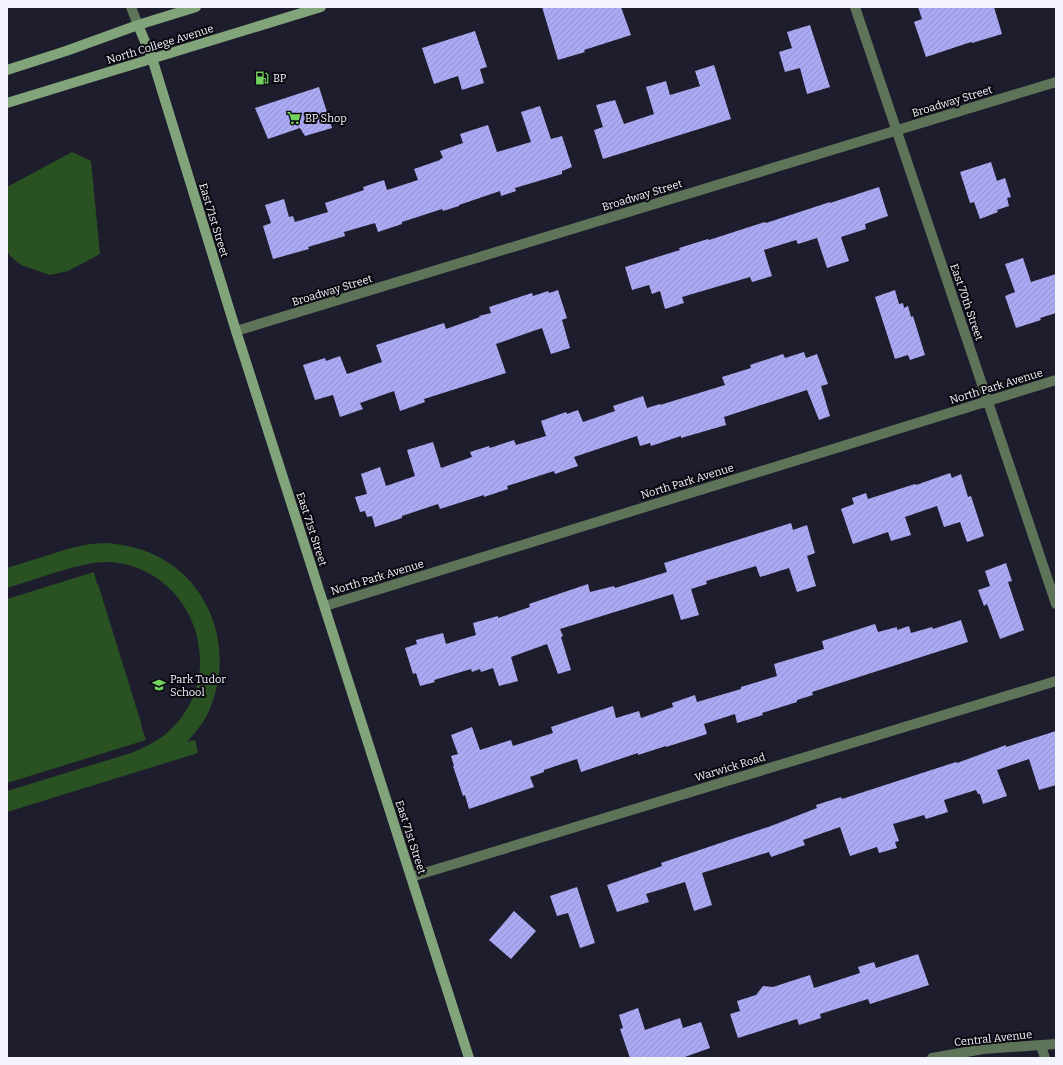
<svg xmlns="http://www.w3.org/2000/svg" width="1063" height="1065" font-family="Bitter,serif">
  <defs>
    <pattern id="building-hatch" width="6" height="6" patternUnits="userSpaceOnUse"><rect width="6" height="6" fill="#aca9f4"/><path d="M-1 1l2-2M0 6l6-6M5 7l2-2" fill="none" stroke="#9391ca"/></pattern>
  </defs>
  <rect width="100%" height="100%" fill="#1e1d2e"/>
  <g fill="#295121">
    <polygon points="72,152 91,161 100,254 68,271 50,275 21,265 11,257 7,251 7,187"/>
    <path d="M107,543c18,2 35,5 52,14 57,30 76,102 48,158 -5,10 -13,19 -20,27l8,-2 3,13 -191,59v-21l124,-38c14,-6 28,-12 39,-23 62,-58 22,-165 -63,-168 -19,0 -36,6 -53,11 -16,5 -31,10 -47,15v-20l64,-20 18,-4z"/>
    <polygon points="94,572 97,584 98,584 142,726 141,726 146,740 7,783 7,599"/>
  </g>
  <g fill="url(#building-hatch)">
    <polygon points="542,7 621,7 631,35 584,50 585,52 558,60"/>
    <polygon points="918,7 994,7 1002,34 972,43 971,42 926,57 914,22 922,19"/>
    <polygon points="810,25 830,87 807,94 800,68 785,72 779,52 792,48 787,32"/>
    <polygon points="475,31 487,67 480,69 484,83 462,90 458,76 434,84 422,48"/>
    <polygon points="714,65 731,119 603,159 594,130 603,127 596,105 615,100 624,124 654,114 646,87 666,81 670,95 700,86 695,71"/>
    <polygon points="319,87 332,128 305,136 300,128 268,139 255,108"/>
    <polygon points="540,106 551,139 562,136 572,167 562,171 562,174 515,188 516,191 501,196 500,191 459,205 459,206 443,211 442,209 402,222 402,224 378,232 375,223 344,232 345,236 308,247 309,249 273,259 263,226 271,223 265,205 284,199 289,217 293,216 295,222 328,212 325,203 364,190 363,187 384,180 387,190 418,180 414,169 440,160 440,159 443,158 440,151 463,143 460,134 488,125 497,152 531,142 521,112"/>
    <polygon points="991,162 997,181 1005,178 1011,197 1007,198 1009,206 997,210 998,212 980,219 974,202 970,203 960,172"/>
    <polygon points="879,187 888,216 865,224 866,229 841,237 849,261 827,268 817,238 798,244 796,240 764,250 772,276 752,282 750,277 682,297 684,303 665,309 660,291 652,294 649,285 632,290 625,267 680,250 679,248 708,239 709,240 765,222 766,223 830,202 830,203"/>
    <polygon points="1023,258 1031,282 1056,274 1056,313 1040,318 1041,320 1016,328 1005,296 1015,292 1005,264"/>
    <polygon points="558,290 567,318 562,320 570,348 551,354 542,328 496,344 506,373 424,399 425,402 400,411 394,391 360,403 363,409 340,417 333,395 315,400 303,365 325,358 326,361 340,356 347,374 382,362 376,345 444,323 446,329 480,317 479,316 491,313 489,307 532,293 533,296 548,291 549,293"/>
    <polygon points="895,290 899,304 903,303 904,308 908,306 911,317 913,316 925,355 910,360 908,355 895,359 875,297"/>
    <polygon points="804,352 806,358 817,354 828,384 821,386 830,416 819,420 807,390 724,417 726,425 681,438 681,436 651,446 650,443 640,446 637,436 574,457 578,466 555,474 554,471 507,486 508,489 484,497 484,495 440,509 438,504 402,516 402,518 375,527 372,516 367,517 365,511 360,512 355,497 367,494 361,474 380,467 386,486 415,476 407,450 433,442 441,468 472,457 470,452 489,446 490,448 514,440 516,445 546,436 541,421 566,412 567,414 578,410 583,422 615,411 613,406 643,396 647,408 660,404 660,405 725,385 722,377 751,368 750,365 783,354 785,358"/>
    <polygon points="950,473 952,478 961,474 968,497 971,496 984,536 967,542 960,522 944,527 937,506 905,517 911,535 891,541 888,532 853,544 841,509 854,504 852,498 866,493 868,499 915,484 916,485"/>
    <polygon points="791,523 793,530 807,525 815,553 807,556 816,586 797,592 789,568 760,577 756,566 706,581 707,584 691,589 699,615 681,620 673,594 560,629 563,636 561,637 571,670 558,674 547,644 511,657 518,681 499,686 493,668 481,672 480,669 472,672 471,669 434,680 435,682 420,686 416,673 413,674 405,648 417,644 416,640 443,633 446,644 476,635 473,623 498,616 498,618 530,607 529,604 588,584 590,592 614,586 615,588 667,572 664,563"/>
    <polygon points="1006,563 1012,581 1008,582 1024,630 1000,639 987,604 984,606 978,590 990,586 985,571"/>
    <polygon points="961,620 968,642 812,692 813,695 797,700 797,702 762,713 763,715 737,723 735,714 704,724 707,734 666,747 666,746 638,755 638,753 581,772 577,759 544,770 544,772 530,777 534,787 469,809 465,795 463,796 453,766 454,766 451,756 458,754 451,735 472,727 480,750 511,740 513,746 553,733 551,727 613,706 616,718 639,711 641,718 673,707 672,703 695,695 697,702 741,689 741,687 777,676 774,664 824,649 822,641 875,624 878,632 897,627 897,630 909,626 911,633 932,627 933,629"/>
    <polygon points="1056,731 1056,785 1039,790 1029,759 997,770 1007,796 983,804 980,794 978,794 976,790 944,800 948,812 926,819 924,815 893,824 899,841 895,842 897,848 879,853 877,847 850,856 840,827 806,839 803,840 805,845 771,857 769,852 702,873 712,905 694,911 685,882 646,894 649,902 617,912 607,885 662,866 661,863 771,826 817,808 816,805 841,797 842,799 956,762 957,763 1006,745 1006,747"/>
    <polygon points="577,887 595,943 580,948 568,913 557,916 550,896"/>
    <polygon points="514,911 536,931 511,959 489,940"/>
    <polygon points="918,954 929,985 870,1004 868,999 820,1014 821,1018 799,1025 797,1019 738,1038 730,1014 740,1011 737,1001 756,995 763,986 773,987 810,975 814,988 860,973 858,967 874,962 876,968"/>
    <polygon points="638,1008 645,1030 680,1018 683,1028 701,1022 710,1048 682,1058 630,1058 620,1029 623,1028 619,1015"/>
  </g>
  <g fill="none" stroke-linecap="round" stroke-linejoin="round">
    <g stroke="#5e7459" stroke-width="10">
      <polyline points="131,7 138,25"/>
      <polyline points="855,7 1056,604"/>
      <polyline points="236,331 1056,82"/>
      <polyline points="325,606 1056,380"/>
      <polyline points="411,877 1056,681"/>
      <polyline points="1041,1046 1045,1058"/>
      <polyline points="932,1058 983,1049 1056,1044"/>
    </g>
    <g stroke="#81a47a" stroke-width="10">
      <polyline points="138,25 152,58 236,331 469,1058"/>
      <polyline points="7,70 66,51 138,25 196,7"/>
      <polyline points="7,103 321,7"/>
    </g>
  </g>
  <defs>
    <g id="fuel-bare" transform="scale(1.08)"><path d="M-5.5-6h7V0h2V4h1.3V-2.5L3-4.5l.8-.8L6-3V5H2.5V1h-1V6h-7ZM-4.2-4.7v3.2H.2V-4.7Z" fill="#71d25e" stroke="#09080f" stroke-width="2.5" paint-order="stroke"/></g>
    <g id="supermarket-bare" transform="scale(1.08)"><path d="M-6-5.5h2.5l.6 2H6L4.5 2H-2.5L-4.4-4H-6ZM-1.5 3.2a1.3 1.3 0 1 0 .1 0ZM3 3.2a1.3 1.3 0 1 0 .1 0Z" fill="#71d25e" stroke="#09080f" stroke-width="2.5" paint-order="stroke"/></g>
    <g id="school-bare" transform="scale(1.08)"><path d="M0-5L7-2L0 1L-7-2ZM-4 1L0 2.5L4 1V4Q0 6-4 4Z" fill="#71d25e" stroke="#09080f" stroke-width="2.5" paint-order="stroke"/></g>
  </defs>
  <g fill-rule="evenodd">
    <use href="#fuel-bare" x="262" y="78"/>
    <use href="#supermarket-bare" x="294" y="118"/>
    <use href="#school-bare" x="159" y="685"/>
  </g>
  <g text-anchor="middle" stroke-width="4" stroke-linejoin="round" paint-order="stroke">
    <g font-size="11" fill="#f4f4fd" stroke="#09080f">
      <text transform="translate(160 44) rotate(-17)" y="4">North College Avenue</text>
      <text transform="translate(952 101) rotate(-17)" y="4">Broadway Street</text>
      <text transform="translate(642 195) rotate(-17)" y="4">Broadway Street</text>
      <text transform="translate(214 220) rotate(73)" y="4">East 71st Street</text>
      <text transform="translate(332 290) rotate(-17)" y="4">Broadway Street</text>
      <text transform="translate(967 302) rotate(71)" y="4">East 70th Street</text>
      <text transform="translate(996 386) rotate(-17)" y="4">North Park Avenue</text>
      <text transform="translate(687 481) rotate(-17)" y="4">North Park Avenue</text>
      <text transform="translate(312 529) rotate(72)" y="4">East 71st Street</text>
      <text transform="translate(377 577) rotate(-17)" y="4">North Park Avenue</text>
      <text transform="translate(730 767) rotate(-17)" y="4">Warwick Road</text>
      <text transform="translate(411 837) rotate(72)" y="4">East 71st Street</text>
      <text transform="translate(993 1038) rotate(-6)" y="4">Central Avenue</text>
    </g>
    <g font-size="11" fill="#f4f4fd" stroke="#09080f" text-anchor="start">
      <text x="273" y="82">BP</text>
      <text x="305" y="122">BP Shop</text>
      <text x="170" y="683">Park Tudor<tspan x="170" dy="13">School</tspan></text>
    </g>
  </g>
  <rect width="1063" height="1065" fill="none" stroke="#f4f4fd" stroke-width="16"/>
</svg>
